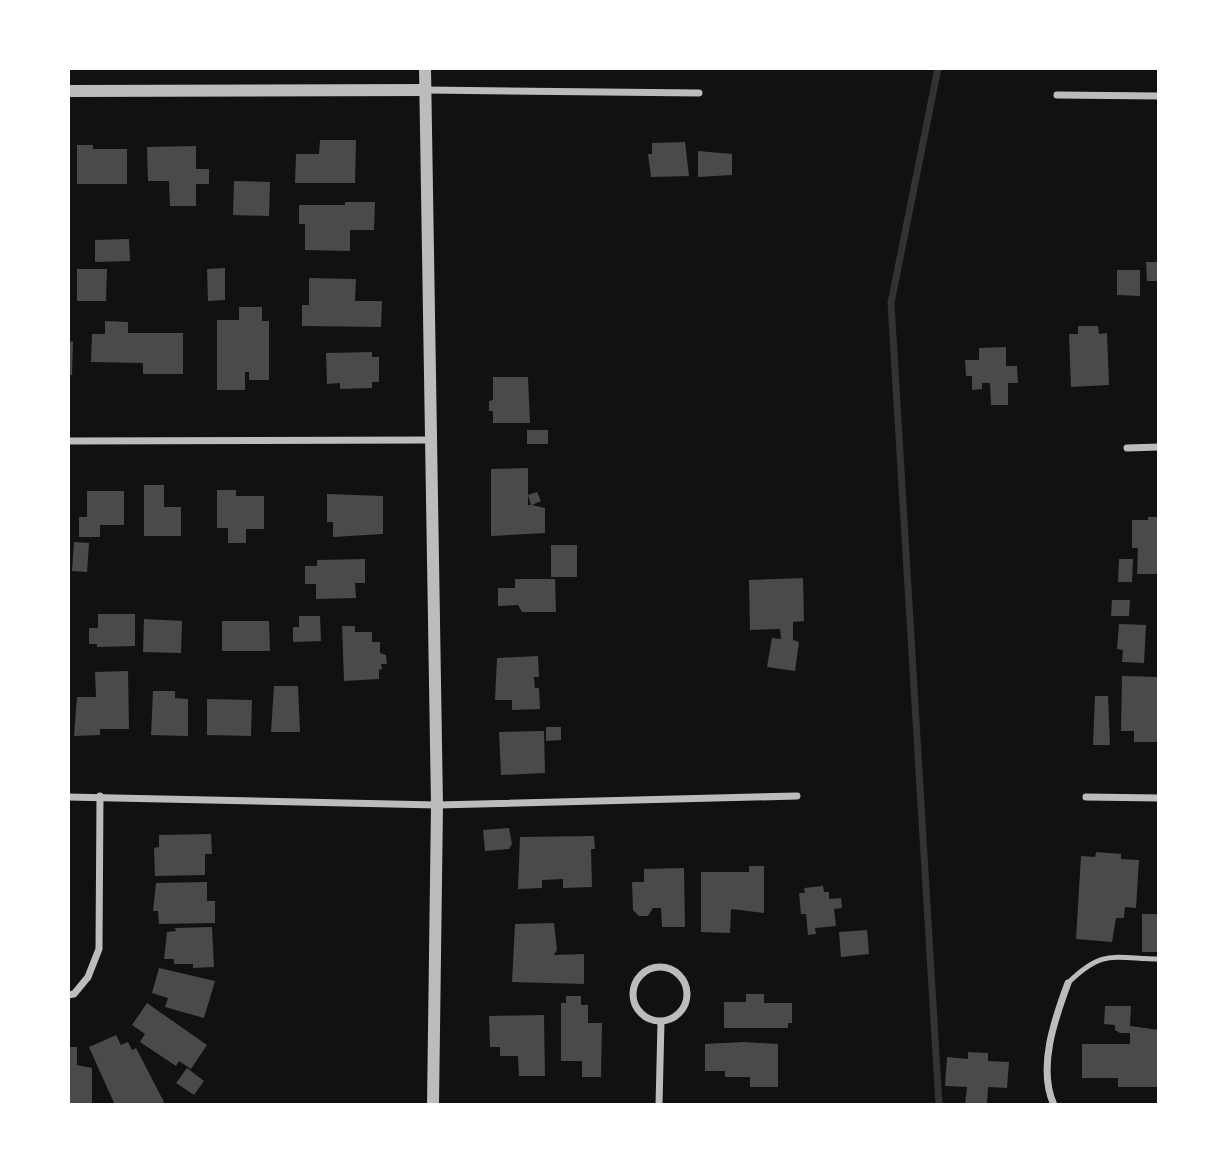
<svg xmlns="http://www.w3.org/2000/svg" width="1227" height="1173" font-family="'Sofia Sans Condensed',sans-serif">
  <rect width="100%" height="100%" fill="#111"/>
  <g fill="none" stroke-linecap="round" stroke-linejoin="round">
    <polyline stroke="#333" stroke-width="7" points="938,68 891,303 939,1105"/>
  </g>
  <g fill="#4a4a4a">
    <polygon points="320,140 356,140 355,183 295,183 296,154 319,154"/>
    <polygon points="685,142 689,176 651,177 648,154 652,154 652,143"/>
    <polygon points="77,145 93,145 93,149 127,149 127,184 77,184"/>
    <polygon points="196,146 196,169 209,169 209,184 196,184 196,206 170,206 169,181 148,181 147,147"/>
    <polygon points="698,151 732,154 732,175 698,177"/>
    <polygon points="234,181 270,182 269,216 233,215"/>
    <polygon points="345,202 375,202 374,230 350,230 350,251 305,250 305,224 299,224 299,205 345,205"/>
    <polygon points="129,239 130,261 95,262 95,240"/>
    <polygon points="1146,262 1159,262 1159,281 1147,281"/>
    <polygon points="225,268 225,300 208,301 207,269"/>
    <polygon points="77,269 107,269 106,301 77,301"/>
    <polygon points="1117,270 1140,270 1140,296 1117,295"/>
    <polygon points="309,278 356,279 355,301 382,301 381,327 302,326 302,305 309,305"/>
    <polygon points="239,307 262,307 262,321 269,321 269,380 249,380 249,372 245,372 245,390 217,390 217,320 239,320"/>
    <polygon points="105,321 128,322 128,333 183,333 183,374 143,374 143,363 91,362 92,334 105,334"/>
    <polygon points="1078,326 1098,326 1099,334 1107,333 1109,385 1071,387 1069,334 1078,334"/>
    <polygon points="68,341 73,342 72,375 68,375"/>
    <polygon points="1006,347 1006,366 1017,366 1018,383 1008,383 1008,405 991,405 990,383 982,383 982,389 972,390 972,376 966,376 965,360 979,360 979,348"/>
    <polygon points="372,352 372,357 379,357 379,382 372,382 372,388 340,389 340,383 327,384 326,353"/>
    <polygon points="493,377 528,377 530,423 493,423 493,411 489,411 489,401 493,400"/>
    <rect x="527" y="430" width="21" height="14"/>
    <polygon points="528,468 528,505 531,505 528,495 537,492 541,501 532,505 545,508 545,533 491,536 491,469"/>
    <polygon points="144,485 164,485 164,507 181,507 181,536 144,536"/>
    <polygon points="217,490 236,490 236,496 264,496 264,529 246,529 246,543 228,543 228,528 217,528"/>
    <polygon points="87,491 124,491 124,525 100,525 100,537 79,537 79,517 87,517"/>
    <polygon points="327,494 383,496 383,534 333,537 333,522 327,522"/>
    <polygon points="1148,517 1159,517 1159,574 1137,574 1138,548 1132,548 1132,520 1148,520"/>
    <polygon points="74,542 89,543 87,572 72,571"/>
    <rect x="551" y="545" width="26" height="32"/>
    <polygon points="365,559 365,583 355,583 356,598 316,599 316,584 305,584 305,566 317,566 317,560"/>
    <polygon points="1119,559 1133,559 1132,582 1118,582"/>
    <polygon points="803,578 804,621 793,622 793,640 799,642 795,671 767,667 772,638 781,639 780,629 750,630 749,580"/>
    <polygon points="515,579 555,579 556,612 522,612 518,605 498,606 498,588 515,588"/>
    <polygon points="1112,600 1130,600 1129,616 1111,616"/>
    <polygon points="98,614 135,614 135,646 97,647 97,644 89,644 89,628 98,628"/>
    <polygon points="299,616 320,616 321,641 293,642 293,627 299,627"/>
    <polygon points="144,619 182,621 181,653 143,652"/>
    <polygon points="222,621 269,621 270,651 222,651"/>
    <polygon points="1119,624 1146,625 1144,663 1122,662 1123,650 1117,649"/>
    <polygon points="342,626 355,626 355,632 372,632 372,642 380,642 380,653 386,655 387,664 381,664 382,669 379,670 379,679 344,681"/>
    <polygon points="538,656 539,677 534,677 535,688 539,688 540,709 512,710 512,700 495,700 497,658"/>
    <polygon points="128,671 129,729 100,729 100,735 74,736 77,697 96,697 95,672"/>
    <polygon points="1122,676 1159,677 1159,742 1134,742 1134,731 1121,731"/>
    <polygon points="274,686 298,686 300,732 271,732"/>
    <polygon points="153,691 175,691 175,698 188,699 188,736 151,735"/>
    <polygon points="1095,696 1108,696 1110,745 1093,745"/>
    <polygon points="207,699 252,700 251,736 207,735"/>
    <polygon points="546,727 561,727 561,740 546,741"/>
    <polygon points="544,731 545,773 501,775 499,732"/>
    <polygon points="509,828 512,844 509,849 485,851 483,830"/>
    <polygon points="211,834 212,854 205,854 205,875 155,876 154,848 159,847 159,835"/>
    <polygon points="594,836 595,849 591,849 592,887 563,888 563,879 542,880 542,888 518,889 520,837"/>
    <polygon points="1096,852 1121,854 1121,859 1139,860 1136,908 1125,907 1124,918 1116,918 1112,942 1076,939 1081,856 1095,857"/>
    <polygon points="749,866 764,866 764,913 731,909 730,933 701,932 701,872 749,872"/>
    <polygon points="684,868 685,927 662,927 661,908 653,908 648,916 639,916 633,910 632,882 644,882 644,869"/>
    <polygon points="207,882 207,901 215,901 215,923 159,924 158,911 153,911 156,883"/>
    <polygon points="823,886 824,892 829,892 829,899 841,898 842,908 834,909 836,926 815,928 816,934 808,935 806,914 801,914 799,893 805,893 804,888"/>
    <rect x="1142" y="914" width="17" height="38"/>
    <polygon points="554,923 557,950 554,955 584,954 584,984 512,982 515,924"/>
    <polygon points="212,927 214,967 193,968 193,964 174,964 174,959 164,959 167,932 176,931 175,928"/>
    <polygon points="867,930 869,954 841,957 839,932"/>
    <polygon points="159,968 215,981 204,1018 165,1007 168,998 152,993"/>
    <polygon points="746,994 764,994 764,1003 792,1003 792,1023 788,1023 788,1028 724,1028 724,1002 746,1002"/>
    <polygon points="566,996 581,996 581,1005 588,1005 588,1023 602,1023 601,1077 582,1077 582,1061 561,1061 561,1003 566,1003"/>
    <polygon points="147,1003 207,1045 191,1069 179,1061 176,1066 140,1042 145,1034 132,1025"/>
    <polygon points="1105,1006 1131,1006 1130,1026 1159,1030 1159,1087 1118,1087 1118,1078 1082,1078 1082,1044 1130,1044 1130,1033 1120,1033 1115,1030 1115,1025 1104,1024"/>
    <polygon points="544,1015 545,1076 519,1076 518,1056 500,1056 500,1047 490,1047 489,1016"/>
    <polygon points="116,1035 121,1045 128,1042 132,1050 136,1048 164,1102 158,1105 114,1103 89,1047"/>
    <polygon points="744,1042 778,1044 778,1087 750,1087 750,1077 725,1077 725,1071 705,1071 705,1044"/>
    <polygon points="68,1047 77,1047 77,1065 92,1068 92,1105 68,1105"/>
    <polygon points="968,1052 988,1053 988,1061 1009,1062 1007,1088 988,1087 987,1105 965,1105 967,1087 945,1086 947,1057 968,1059"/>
    <polygon points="187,1068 204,1081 194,1095 176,1083"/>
  </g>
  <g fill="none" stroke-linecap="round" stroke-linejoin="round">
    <path stroke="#bcbcbc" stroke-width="5" d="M1068,983c35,-34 44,-25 91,-24"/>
    <g stroke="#bcbcbc" stroke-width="7">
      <polyline points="426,90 699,93"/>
      <polyline points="1057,95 1159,96"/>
      <polyline points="68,441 432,440"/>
      <polyline points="1127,448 1159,447"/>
      <polyline points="68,797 437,805 797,796"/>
      <polyline points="1086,797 1159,798"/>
      <circle cx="660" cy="994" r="27"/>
      <polyline points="68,995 74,994 88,977 99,949 100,796"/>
      <polyline points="659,1105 661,1022"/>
      <path d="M1054,1105c-17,-37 1,-87 14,-122"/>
    </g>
    <g stroke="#bcbcbc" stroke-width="12">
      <polyline points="425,68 437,805 433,1105"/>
      <polyline points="68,91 426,90"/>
    </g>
  </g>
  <rect width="1227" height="1173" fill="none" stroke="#ffffff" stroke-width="140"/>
</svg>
